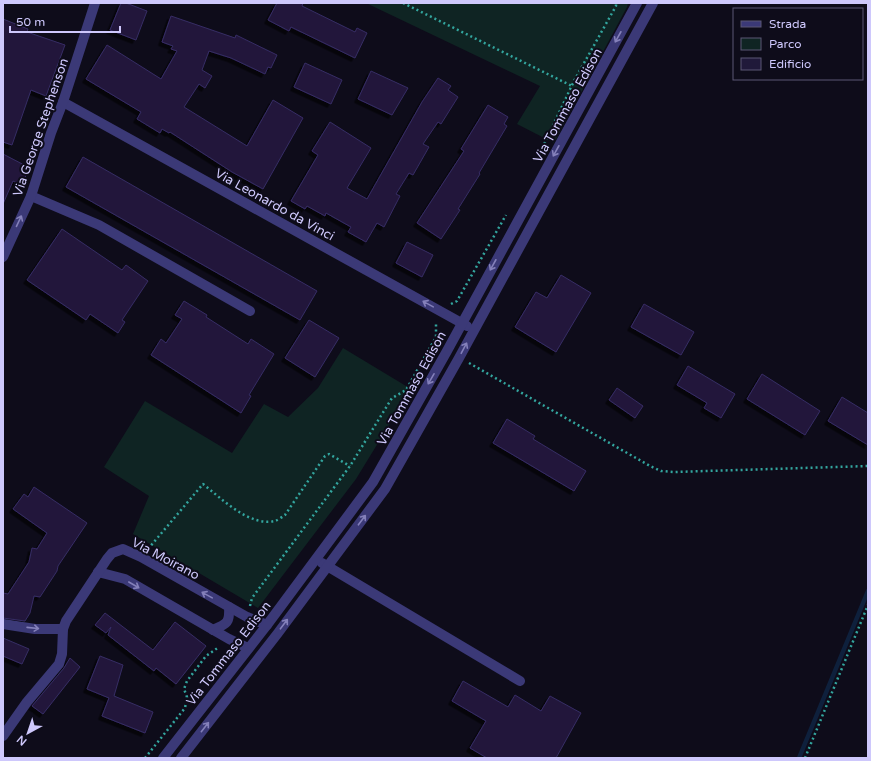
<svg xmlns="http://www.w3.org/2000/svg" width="871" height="761" font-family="'Varela Round',sans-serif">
  <defs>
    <filter id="shadow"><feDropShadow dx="-3.5" dy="3.5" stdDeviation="0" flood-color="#0009"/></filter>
  </defs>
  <rect width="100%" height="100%" fill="#0e0c1a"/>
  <g fill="#0f2423">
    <polygon points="366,3 628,3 627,7 554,143 517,124 540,86"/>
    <polygon points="343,348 411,389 356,479 258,608 133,534 149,496 104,467 145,401 232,453 264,404 288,417 318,388"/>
  </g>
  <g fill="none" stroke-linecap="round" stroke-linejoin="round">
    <polyline stroke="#0e203c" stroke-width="4.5" points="799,758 868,591"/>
  </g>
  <g fill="#20193a" stroke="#372c65" filter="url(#shadow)">
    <polygon points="121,3 126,3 147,11 136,40 110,30"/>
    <polygon points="277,3 303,3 302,6 355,32 357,28 367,33 355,58 291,27 289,31 268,20"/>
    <polygon points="171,16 235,38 236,35 277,55 271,68 268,67 265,74 231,58 209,51 202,70 212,76 205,88 199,84 184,107 247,146 273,100 303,118 263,189 232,172 170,132 169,133 162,129 160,133 137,119 141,112 86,79 107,45 161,79 177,51 171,49 173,46 162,42"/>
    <polygon points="3,19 28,29 27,32 65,45 46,96 31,90 12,145 3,142"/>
    <polygon points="305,63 342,80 331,104 294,87"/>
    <polygon points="371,71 408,88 392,115 358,99"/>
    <polygon points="438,78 451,86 448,90 458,97 441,124 438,122 423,144 429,147 413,175 409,173 396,194 400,196 384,227 377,223 366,242 348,232 351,227 326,213 325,216 307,206 305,209 291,201 318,155 312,151 330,122 371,148 347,188 367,199 422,102"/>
    <polygon points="488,105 508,117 504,124 507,126 479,173 480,174 458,209 460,210 441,239 417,223 464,151 461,149"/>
    <polygon points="3,154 30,168 21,185 13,181 3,204"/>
    <polygon points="83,157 317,291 300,320 66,187"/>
    <polygon points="62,229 122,270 126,265 148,281 122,320 125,322 118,333 90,314 86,320 27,280"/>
    <polygon points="407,242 433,255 422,277 396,263"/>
    <polygon points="561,275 591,293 556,352 515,327 536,292 547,298"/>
    <polygon points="184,301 207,315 206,317 248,344 251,339 274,354 249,395 251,396 241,413 151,355 161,339 166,343 182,319 175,315"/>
    <polygon points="644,304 694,332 681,355 631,327"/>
    <polygon points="309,320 339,338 315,377 285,358"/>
    <polygon points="688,366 735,394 721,418 704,408 707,403 677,385"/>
    <polygon points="762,374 820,411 805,435 747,399"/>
    <polygon points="617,388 643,406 635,418 609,400"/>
    <polygon points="842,397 868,413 868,445 828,421"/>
    <polygon points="507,419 535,436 533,439 586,471 574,491 493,443"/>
    <polygon points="34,487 87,523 58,566 57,571 40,597 34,596 30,613 25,621 3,618 3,593 8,594 29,562 32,548 37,549 47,533 13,509 24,494 28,497"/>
    <polygon points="105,613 153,650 175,622 206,646 176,684 156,668 154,671 108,635 111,627 106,633 95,625"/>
    <polygon points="3,638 29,649 22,664 3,656"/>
    <polygon points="100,656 123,665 114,696 153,712 145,733 102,716 109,698 87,689"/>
    <polygon points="70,658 80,667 43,714 32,706 64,668"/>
    <polygon points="463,681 508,707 515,695 541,711 550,696 581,713 556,758 487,758 470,748 486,721 452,701"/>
  </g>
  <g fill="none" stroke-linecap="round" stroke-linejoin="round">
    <g stroke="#33a59e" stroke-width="2.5" stroke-dasharray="2 3" stroke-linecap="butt">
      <polyline points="403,3 572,86"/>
      <polyline points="540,153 574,81 616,6 616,3"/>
      <polyline points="451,304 457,301 506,215"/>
      <polyline points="469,363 650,466 661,471 674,472 868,466"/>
      <path d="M148,549l55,-65c18,14 46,43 72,37 3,-1 7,-4 10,-6l40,-59 4,-2 21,12"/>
      <polyline points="250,606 252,598 350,466 392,398 406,390 436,337 436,324"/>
      <polyline points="145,758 185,708 187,697 184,689 187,681 206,656 219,647"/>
      <polyline points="805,758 868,605"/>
    </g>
    <g stroke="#3b3977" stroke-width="10">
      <polyline points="63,102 467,326"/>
      <polyline points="31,196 99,225 250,311"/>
      <polyline points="3,257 31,196 51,133 63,102 95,3"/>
      <polyline points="322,563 520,681"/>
      <polyline points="98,572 125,579 229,639 248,648"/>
      <polyline points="3,624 35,629 63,629"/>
      <path d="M213,630c14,-6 17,-7 16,-23"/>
      <polyline points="3,736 27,702 59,664 62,654 63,629 66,621 107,559 112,553 123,549 141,557 247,617 267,625"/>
      <polyline points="163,758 267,625 373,482 447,351 637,3"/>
      <polyline points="181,758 278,633 385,489 459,358 653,3"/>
    </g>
  </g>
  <defs><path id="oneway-shaft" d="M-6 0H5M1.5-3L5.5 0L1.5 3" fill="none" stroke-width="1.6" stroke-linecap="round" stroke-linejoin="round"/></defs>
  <g stroke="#8480ba">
    <use href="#oneway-shaft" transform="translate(618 37) rotate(119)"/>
    <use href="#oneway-shaft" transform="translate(556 151) rotate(119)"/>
    <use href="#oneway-shaft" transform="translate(19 221) rotate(-65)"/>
    <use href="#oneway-shaft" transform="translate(493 265) rotate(119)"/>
    <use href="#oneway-shaft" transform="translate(428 304) rotate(-151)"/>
    <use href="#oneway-shaft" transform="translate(464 348) rotate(-62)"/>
    <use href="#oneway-shaft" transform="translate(431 379) rotate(120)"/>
    <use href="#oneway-shaft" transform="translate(362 520) rotate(-53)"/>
    <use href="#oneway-shaft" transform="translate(134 585) rotate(30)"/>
    <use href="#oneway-shaft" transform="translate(207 595) rotate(-151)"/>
    <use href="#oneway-shaft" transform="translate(284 624) rotate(-53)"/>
    <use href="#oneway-shaft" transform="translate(33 628) rotate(6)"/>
    <use href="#oneway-shaft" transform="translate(205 727) rotate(-52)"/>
  </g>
  <g text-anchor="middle" stroke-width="4" stroke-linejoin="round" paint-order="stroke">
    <g font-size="13" fill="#cec8fc" stroke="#0e0c1a">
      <text transform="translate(567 105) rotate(-61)" y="5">Via Tommaso Edison</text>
      <text transform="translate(40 127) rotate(-71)" y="5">Via George Stephenson</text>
      <text transform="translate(275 204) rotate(29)" y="5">Via Leonardo da Vinci</text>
      <text transform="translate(411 388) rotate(-61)" y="5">Via Tommaso Edison</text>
      <text transform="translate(166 558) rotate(28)" y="5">Via Moirano</text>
      <text transform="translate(228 653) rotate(-52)" y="5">Via Tommaso Edison</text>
    </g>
  </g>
  <rect width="871" height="761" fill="none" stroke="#cec8fc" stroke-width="8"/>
  <rect x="733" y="8" width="130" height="72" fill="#0e0c1a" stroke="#5b5774"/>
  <rect x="741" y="21" width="20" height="6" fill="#3b3977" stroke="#5b5774"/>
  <text x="769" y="28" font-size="12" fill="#cec8fc">Strada</text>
  <rect x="741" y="38" width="20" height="12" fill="#0f2423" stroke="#5b5774"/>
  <text x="769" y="48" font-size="12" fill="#cec8fc">Parco</text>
  <rect x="741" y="58" width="20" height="12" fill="#20193a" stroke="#5b5774"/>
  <text x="769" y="68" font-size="12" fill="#cec8fc">Edificio</text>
  <g transform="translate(28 733) rotate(220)" stroke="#0e0c1a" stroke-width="3" paint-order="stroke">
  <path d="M0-3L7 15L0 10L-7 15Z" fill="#cec8fc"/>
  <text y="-6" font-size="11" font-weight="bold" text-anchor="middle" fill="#cec8fc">N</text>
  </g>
  <path d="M10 26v6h110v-6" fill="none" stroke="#cec8fc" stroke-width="2"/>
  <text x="16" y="26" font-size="12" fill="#cec8fc" stroke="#0e0c1a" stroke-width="3" paint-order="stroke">50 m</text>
</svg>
